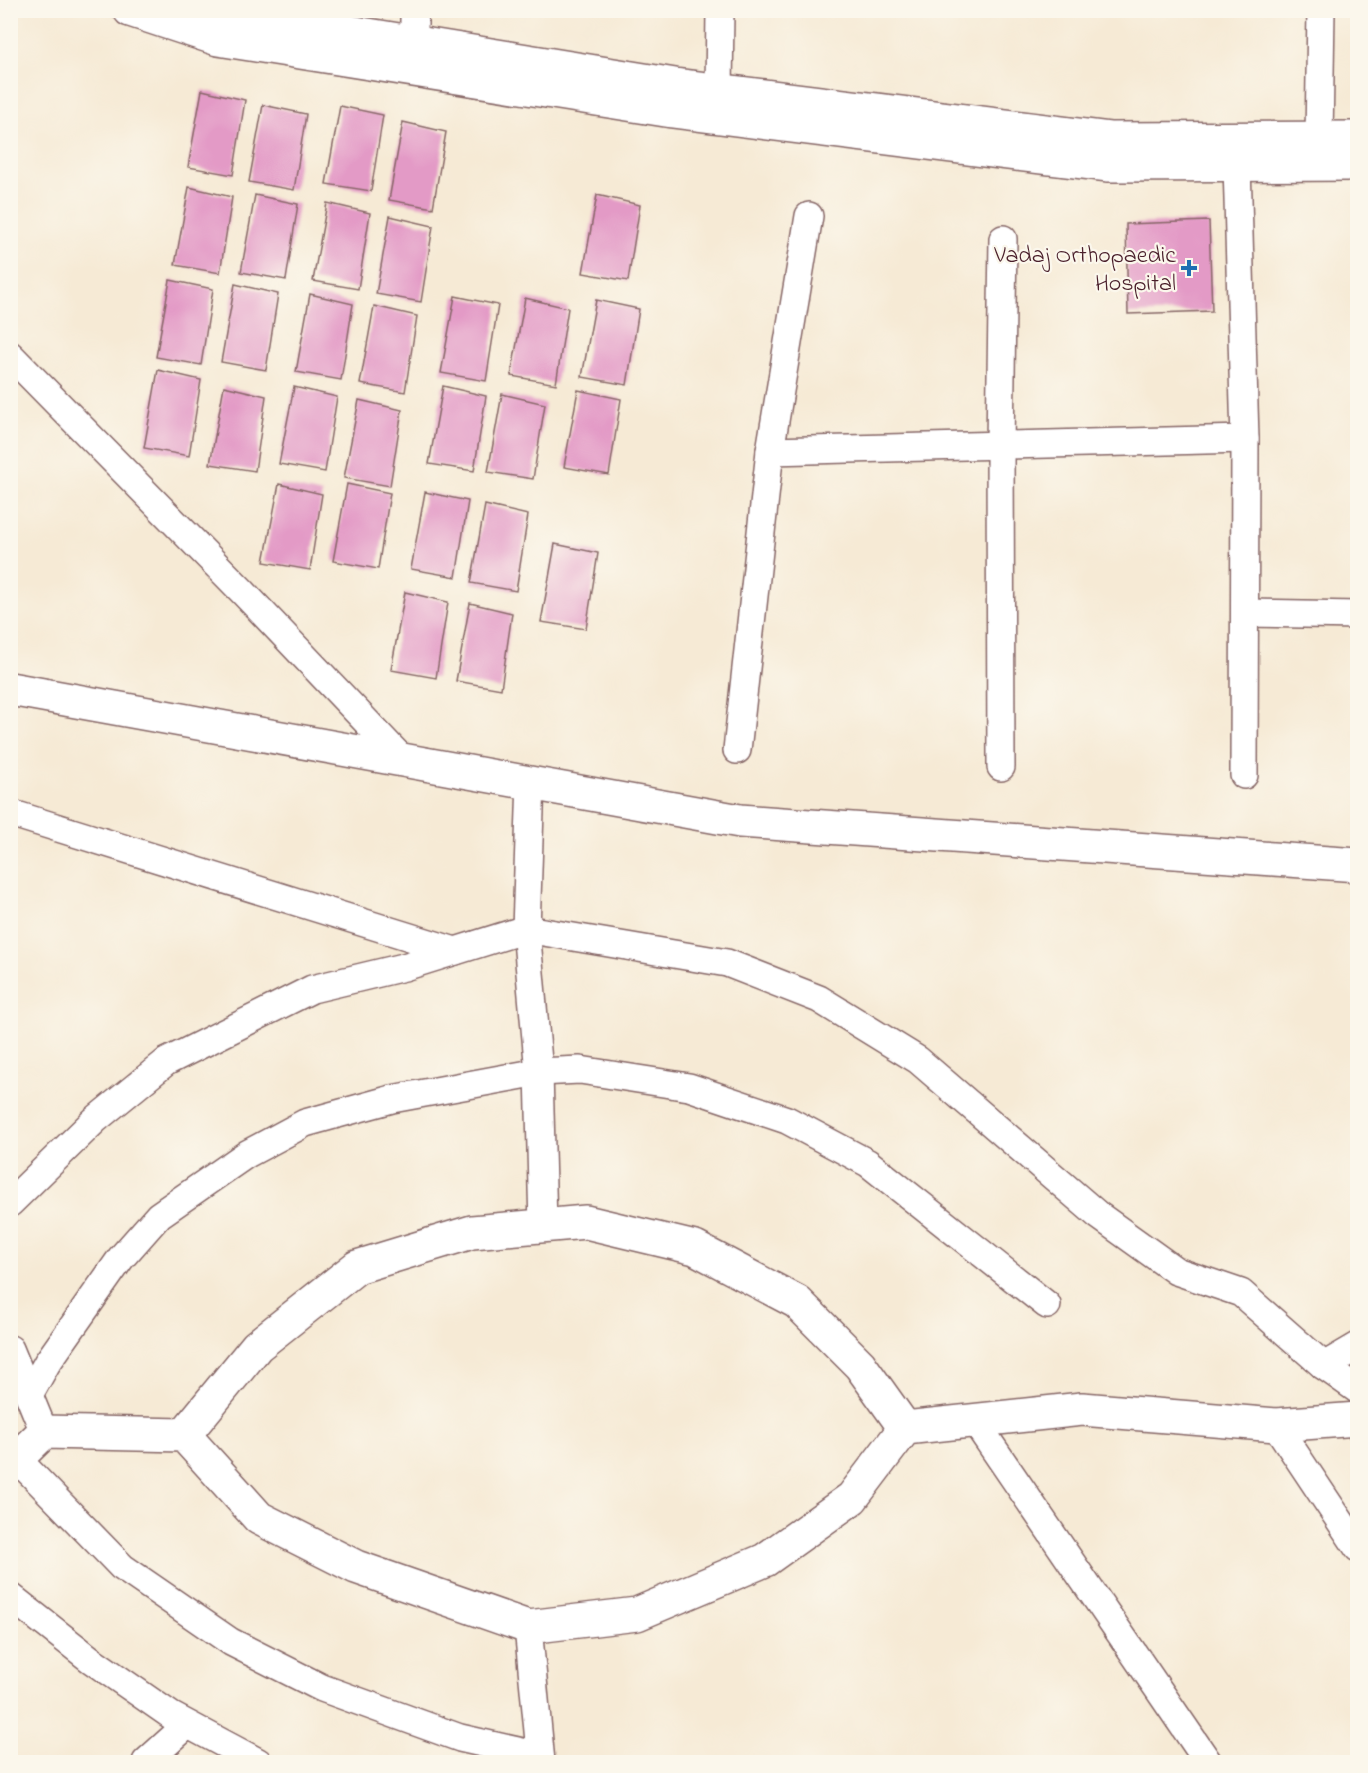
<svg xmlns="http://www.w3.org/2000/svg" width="1368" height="1773" font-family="'Indie Flower',sans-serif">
  <rect width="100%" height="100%" fill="#fbf7ec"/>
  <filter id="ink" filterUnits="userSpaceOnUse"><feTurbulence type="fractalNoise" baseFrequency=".0167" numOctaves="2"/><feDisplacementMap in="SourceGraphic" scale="12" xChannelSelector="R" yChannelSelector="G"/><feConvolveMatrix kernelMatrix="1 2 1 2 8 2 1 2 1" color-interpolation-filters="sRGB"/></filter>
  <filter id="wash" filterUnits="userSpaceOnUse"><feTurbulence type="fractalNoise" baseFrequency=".008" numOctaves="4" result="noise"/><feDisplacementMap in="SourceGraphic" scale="24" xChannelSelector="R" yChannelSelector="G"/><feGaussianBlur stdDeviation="1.35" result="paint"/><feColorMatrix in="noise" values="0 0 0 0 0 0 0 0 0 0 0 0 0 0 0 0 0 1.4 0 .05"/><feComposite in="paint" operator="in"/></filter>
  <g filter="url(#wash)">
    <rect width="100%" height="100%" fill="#f6ead5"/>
    <g id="blocks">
      <g fill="#e39ac6">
        <polygon points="202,90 245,100 233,175 188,167"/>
        <polygon points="263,105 306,114 294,190 249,182"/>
        <polygon points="340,106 383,115 371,191 326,184"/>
        <polygon points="403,122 446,132 433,208 389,200"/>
        <polygon points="189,187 232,197 220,273 175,265"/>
        <polygon points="255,195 298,204 286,280 241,272"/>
        <polygon points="597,195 640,205 628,281 583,273"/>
        <polygon points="327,203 370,213 358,289 313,281"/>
        <polygon points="390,216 433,226 421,302 376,294"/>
        <polygon points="1209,221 1212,311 1128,314 1126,224"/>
        <polygon points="170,280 213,289 201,365 156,357"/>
        <polygon points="235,284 278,294 266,370 221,362"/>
        <polygon points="310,294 353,304 341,380 296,372"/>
        <polygon points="455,296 498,305 486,381 441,373"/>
        <polygon points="525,298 568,308 556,384 511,376"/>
        <polygon points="596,300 639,309 627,385 582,377"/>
        <polygon points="374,306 417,316 405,392 360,384"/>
        <polygon points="158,370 201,380 189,456 144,448"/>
        <polygon points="224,386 266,396 255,471 210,464"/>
        <polygon points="443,386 486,396 474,471 429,464"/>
        <polygon points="294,387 337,397 325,472 279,464"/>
        <polygon points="578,390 621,399 609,475 564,467"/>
        <polygon points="502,394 545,404 533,479 488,472"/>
        <polygon points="359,400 402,410 390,486 344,478"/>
        <polygon points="279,484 322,494 310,570 264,562"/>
        <polygon points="347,484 390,493 378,569 333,561"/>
        <polygon points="425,492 468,501 456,577 411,569"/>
        <polygon points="485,505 528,515 516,591 471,583"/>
        <polygon points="555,544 598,553 586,629 541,622"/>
        <polygon points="405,592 448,602 436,678 391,670"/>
        <polygon points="470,603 512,613 501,689 456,681"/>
      </g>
    </g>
  </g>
  <g filter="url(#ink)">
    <use href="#blocks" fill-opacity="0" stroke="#866666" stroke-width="1.5"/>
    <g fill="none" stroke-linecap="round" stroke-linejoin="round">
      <g stroke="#866666" stroke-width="30">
        <g id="street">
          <polyline points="414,10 414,43"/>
          <polyline points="719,91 720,10"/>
          <polyline points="1319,139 1321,10"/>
          <polyline points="1237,165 1245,439 1244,775"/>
          <polyline points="10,355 242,591 404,761"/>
          <polyline points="770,451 809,216"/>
          <polyline points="1245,613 1358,615"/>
          <polyline points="737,750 770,451 1245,439"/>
          <polyline points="1001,767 1000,445 1003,239"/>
          <polyline points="531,781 526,929 539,1072 543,1226"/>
          <polyline points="10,813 455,951"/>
          <polyline points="10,1203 95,1120 166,1062 312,989 404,967 526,929 727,963 819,999 918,1060 1098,1215 1176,1271 1241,1293 1324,1366 1358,1390"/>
          <polyline points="10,1349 44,1432"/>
          <polyline points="1324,1366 1358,1346"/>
          <polyline points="29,1395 47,1363 121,1258 159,1215 247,1154 305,1123 392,1099 539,1072 580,1070 689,1087 787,1120 868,1163 1047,1305"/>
          <polyline points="974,1420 1208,1762"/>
          <polyline points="1276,1425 1358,1548"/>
          <polyline points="17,1459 122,1567 231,1642 322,1688 460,1738 540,1756"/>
          <polyline points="10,1596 90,1659 172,1716 258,1762"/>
          <polyline points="528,1627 541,1762"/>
          <polyline points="146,1762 187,1725"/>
        </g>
      </g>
      <g stroke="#866666" stroke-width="36">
        <g id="secondary">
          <polyline points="130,10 218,39 672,111 1007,153 1109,165 1358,164"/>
          <polyline points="214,10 675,85 1111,139 1358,138"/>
          <polyline points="10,689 740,821 1358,865"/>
          <polyline points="184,1435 257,1346 357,1267 472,1232 586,1222 695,1248 797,1302 860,1365 905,1428"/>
          <polyline points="10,1465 44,1432 184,1435 259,1518 356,1567 528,1627 637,1614 765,1560 852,1498 905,1428 1082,1409 1276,1425 1358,1419"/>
        </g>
      </g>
      <use href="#street" stroke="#fff" stroke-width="27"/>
      <use href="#secondary" stroke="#fff" stroke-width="33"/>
    </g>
  </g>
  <path fill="#1f6fb2" stroke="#fbf7ec" stroke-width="2" d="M1186 259h6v6h6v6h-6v6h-6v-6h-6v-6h6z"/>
  <g text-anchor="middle" stroke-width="4.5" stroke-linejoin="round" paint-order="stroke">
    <g font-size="24" fill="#4a1f2b" stroke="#fbf7ec" text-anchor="end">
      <text x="1176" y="262">Vadaj Orthopaedic<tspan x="1176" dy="28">Hospital</tspan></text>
    </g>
  </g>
  <rect width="1368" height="1773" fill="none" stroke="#fbf7ec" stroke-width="36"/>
</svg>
